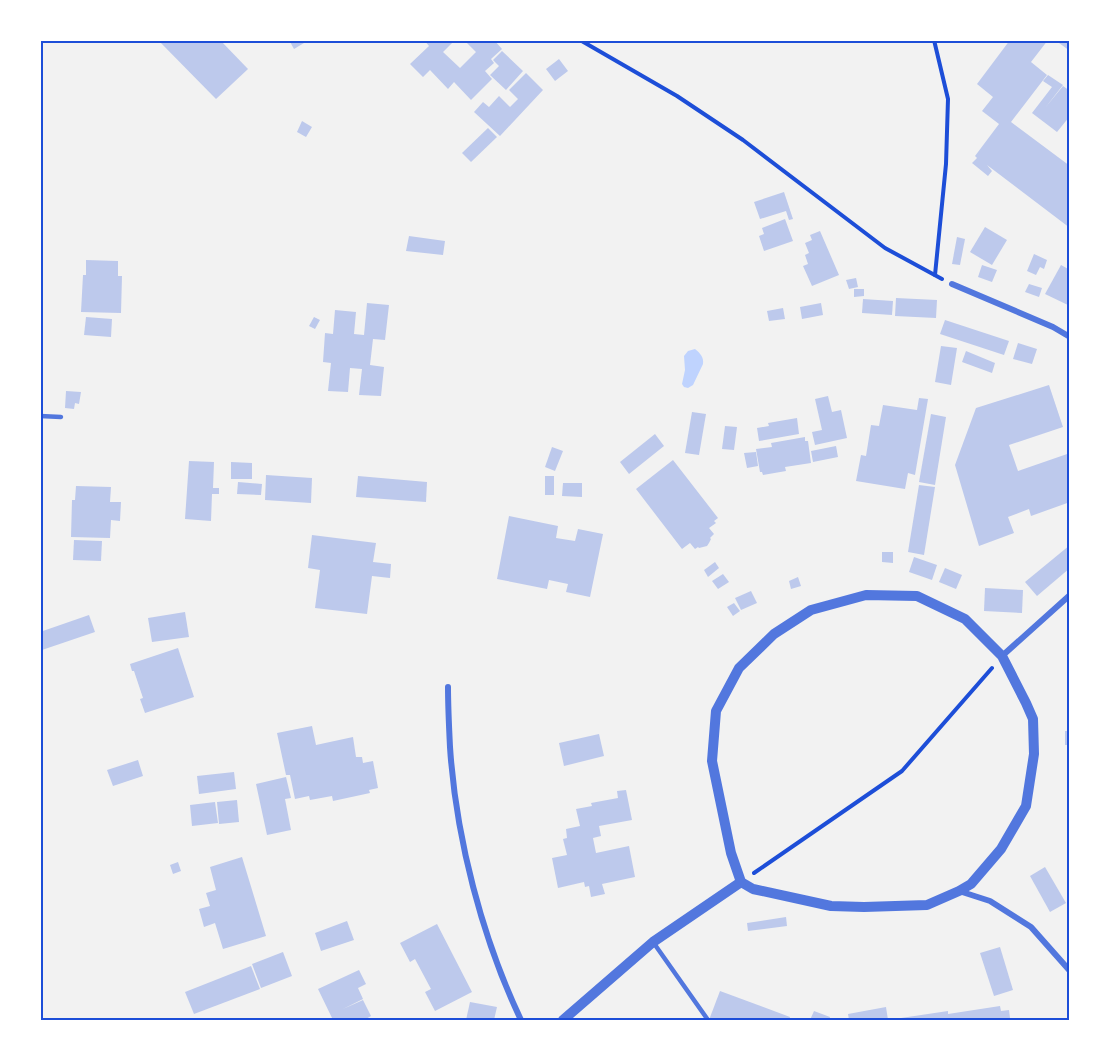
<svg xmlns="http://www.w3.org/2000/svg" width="1110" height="1061" font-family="Montserrat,sans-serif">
  <rect width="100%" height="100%" fill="#f2f2f2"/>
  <path fill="#bfd3fe" d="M695,349c5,4 9,8 8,15l-10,21 -5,3 -4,-1 -2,-3 3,-14 -1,-14 4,-5z"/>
  <g fill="#bdc9ec">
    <polygon points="158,40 220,40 248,69 216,99"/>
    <polygon points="289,40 309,40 294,49"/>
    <polygon points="424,40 455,40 443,52 460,68 476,52 464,40 494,40 502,49 491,59 494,63 485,71 492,79 471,100 454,82 448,89 430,70 423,77 410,64 429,46"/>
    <polygon points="1010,40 1048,40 1031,62 1047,75 1011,122 1070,166 1070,228 987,165 992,171 988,176 972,163 977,158 975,156 999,124 982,111 993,97 977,84"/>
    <polygon points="1055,40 1070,40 1070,51"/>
    <polygon points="502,51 523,71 506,90 490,75 499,66 493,60"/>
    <polygon points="559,59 568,71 555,81 546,69"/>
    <polygon points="526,73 543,90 500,136 474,112 483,102 489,107 499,96 510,107 518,99 509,90"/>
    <polygon points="1048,75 1063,85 1045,108 1063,86 1070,91 1070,116 1057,132 1032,113 1052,87 1043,81"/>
    <polygon points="302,121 312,127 306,137 297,132"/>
    <polygon points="488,128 497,137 471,162 462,153"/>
    <polygon points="784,192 793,219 789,220 786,211 760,219 754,202"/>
    <polygon points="785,219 793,241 764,251 759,236 764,234 762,228"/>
    <polygon points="985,227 1007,240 992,265 970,252"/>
    <polygon points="820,231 839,275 812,286 803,266 808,264 805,255 809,253 805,243 812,240 810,235"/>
    <polygon points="409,236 445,241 443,255 406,251"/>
    <polygon points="957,237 965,239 960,265 952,264"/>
    <polygon points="1034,254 1047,260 1044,269 1040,267 1036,275 1027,271"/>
    <polygon points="86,260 118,261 118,276 122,276 121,313 81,312 83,275 86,275"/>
    <polygon points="982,265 997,270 992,282 978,277"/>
    <polygon points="1061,265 1070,270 1070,306 1045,294"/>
    <polygon points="856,278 858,287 849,289 846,280"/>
    <polygon points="1029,284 1042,288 1039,297 1025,292"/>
    <polygon points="854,289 864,289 864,296 854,297"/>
    <polygon points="896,298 937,300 936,318 895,316"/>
    <polygon points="863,299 893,301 892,315 862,313"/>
    <polygon points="367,303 389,305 385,340 373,339 370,365 384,367 381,396 359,395 362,369 350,368 348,392 328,391 331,363 323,362 325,333 333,334 335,310 356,312 354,334 364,335"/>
    <polygon points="821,303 823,315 802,319 800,307"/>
    <polygon points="783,308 785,319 769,321 767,311"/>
    <polygon points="86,317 112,319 111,337 84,335"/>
    <polygon points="314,317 320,320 315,329 309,326"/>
    <polygon points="945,320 1009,341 1004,355 940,334"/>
    <polygon points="1018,343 1037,349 1032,364 1013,359"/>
    <polygon points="941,346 957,348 951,385 935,382"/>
    <polygon points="966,351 995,363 992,373 962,362"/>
    <polygon points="1049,385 1063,427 1009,445 1018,471 1070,453 1070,502 1031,516 1029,509 1008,517 1014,533 979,546 955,465 976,408"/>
    <polygon points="66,391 81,392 79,404 75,403 74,409 65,408"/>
    <polygon points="828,396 832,412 841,410 847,438 815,445 812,432 822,430 815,399"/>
    <polygon points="919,398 928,399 915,475 908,473 905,489 856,481 861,455 866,456 871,425 879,426 883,405 917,410"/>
    <polygon points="692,412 706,414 699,455 685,453"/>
    <polygon points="931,414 946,417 935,485 919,482"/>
    <polygon points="797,418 799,434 759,441 757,428 769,426 768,423"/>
    <polygon points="725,426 737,427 734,450 722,449"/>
    <polygon points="655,434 664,446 629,474 620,462"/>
    <polygon points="805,437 805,441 808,441 811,463 785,467 786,471 763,475 762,472 760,472 756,449 772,447 771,443"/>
    <polygon points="836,446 838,457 813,462 811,451"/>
    <polygon points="552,447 563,451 555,471 545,467"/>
    <polygon points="756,452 758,466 747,468 744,453"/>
    <polygon points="673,460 718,518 714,521 716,523 709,528 714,534 710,538 711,539 709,543 707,546 699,548 698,547 695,549 690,543 682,549 636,489"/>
    <polygon points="189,461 214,462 213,488 219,488 219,494 212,494 211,521 185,519"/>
    <polygon points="231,462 252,463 252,479 231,479"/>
    <polygon points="266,475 312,478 311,503 265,500"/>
    <polygon points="358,476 427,482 426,502 356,497"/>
    <rect x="545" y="476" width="9" height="19"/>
    <polygon points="238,482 262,484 261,495 237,494"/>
    <polygon points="563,483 582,483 582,497 562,496"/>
    <polygon points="919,485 935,487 924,555 908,552"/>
    <polygon points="76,486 111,487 110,502 121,502 120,521 111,520 110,538 71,537 72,500 75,500"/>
    <polygon points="509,516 558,526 556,538 575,541 578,529 603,534 590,597 566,592 568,584 549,580 547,589 497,579"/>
    <polygon points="312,535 376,543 373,562 391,564 390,578 372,576 367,614 315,608 320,570 308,568"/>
    <polygon points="74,540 102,541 101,561 73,560"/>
    <polygon points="1070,545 1070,568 1037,596 1025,582"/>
    <polygon points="882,552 893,552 893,563 882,562"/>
    <polygon points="914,557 937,565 932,580 909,572"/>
    <polygon points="715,562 719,568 708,577 704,570"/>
    <polygon points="945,568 962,575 956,589 939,582"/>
    <polygon points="723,574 729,582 718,589 712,581"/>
    <polygon points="798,577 801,586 791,589 789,581"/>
    <polygon points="985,588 1023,590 1022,613 984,611"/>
    <polygon points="751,591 757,603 741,610 735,598"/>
    <polygon points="734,603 740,611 733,616 727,607"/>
    <polygon points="185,612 189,637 152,642 148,618"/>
    <polygon points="89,615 95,632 42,650 40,645 40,632"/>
    <polygon points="178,648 194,697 145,713 140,699 143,698 134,671 132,671 130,664"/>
    <polygon points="312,726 316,745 353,737 356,757 362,757 363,763 373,761 378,788 369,790 370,793 333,801 332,796 310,800 309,796 295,799 290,775 286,775 277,733"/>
    <rect x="1065" y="731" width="5" height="14"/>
    <polygon points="599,734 604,756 564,766 559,743"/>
    <polygon points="138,760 143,776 113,786 107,770"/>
    <polygon points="234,772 236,789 199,794 197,776"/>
    <polygon points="286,777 291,798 285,799 291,830 267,835 256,784"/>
    <polygon points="626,790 632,820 599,826 601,836 593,838 596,853 629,846 635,877 602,884 605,894 591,897 589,886 585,887 584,882 558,888 552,858 567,855 563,839 567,838 566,829 580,826 576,809 592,806 591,803 618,798 617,791"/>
    <polygon points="237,800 239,822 219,824 217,802"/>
    <polygon points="215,802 218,823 192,826 190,805"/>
    <polygon points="242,857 266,936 223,949 215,923 204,927 199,909 210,906 206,893 216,890 210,867"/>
    <polygon points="178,862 181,871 173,874 170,865"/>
    <polygon points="1045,867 1066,903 1050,912 1030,876"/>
    <polygon points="786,917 787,926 748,931 747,923"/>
    <polygon points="347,921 354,940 321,951 315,933"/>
    <polygon points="437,924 472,992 435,1011 425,992 431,989 415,959 410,962 400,943"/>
    <polygon points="1000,947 1013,990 994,996 980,953"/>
    <polygon points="283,952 292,976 261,988 252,964"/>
    <polygon points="251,966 260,989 194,1014 185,992"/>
    <polygon points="359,970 366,984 358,988 363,999 343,1009 363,1000 371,1016 366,1019 367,1020 333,1020 318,989"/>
    <polygon points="720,991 790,1017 789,1020 709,1020"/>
    <polygon points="470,1002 497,1007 494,1020 466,1020"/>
    <polygon points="1000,1006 1001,1011 1009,1010 1010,1018 1013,1018 1013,1020 902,1020 901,1018 948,1011 948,1014"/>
    <polygon points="886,1007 888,1020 849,1020 848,1014"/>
    <polygon points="814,1011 830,1017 829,1020 810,1020"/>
  </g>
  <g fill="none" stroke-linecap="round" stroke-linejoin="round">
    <g stroke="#1d4ed8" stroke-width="4">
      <polyline points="580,40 677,96 743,140 885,248 942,279"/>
      <polyline points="934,40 948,99 946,164 935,275"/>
      <polyline points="754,873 902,771 992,668"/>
    </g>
    <g stroke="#5277de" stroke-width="4.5">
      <polyline points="40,416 61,417"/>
      <polyline points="653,942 708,1020"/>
    </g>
    <g stroke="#5277de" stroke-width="6">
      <polyline points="952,284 1053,327 1070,337"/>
      <polyline points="1002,656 1070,595"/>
      <path d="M448,687c0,20 1,40 2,60 6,91 32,191 71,273"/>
      <polyline points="959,891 990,901 1031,927 1070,971"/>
    </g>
    <g stroke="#5277de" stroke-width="10">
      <polygon points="866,595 917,596 965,619 1002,656 1026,703 1033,719 1034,754 1026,806 1001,849 971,884 959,891 927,905 864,907 831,906 753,889 741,882 731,853 712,761 716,711 739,668 774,634 811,610"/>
      <polyline points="563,1020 653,942 741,882"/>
    </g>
  </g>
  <rect width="1110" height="1061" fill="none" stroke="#ffffff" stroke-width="84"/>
  <rect x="42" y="42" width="1026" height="977" fill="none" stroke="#1d4ed8" stroke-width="2"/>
</svg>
